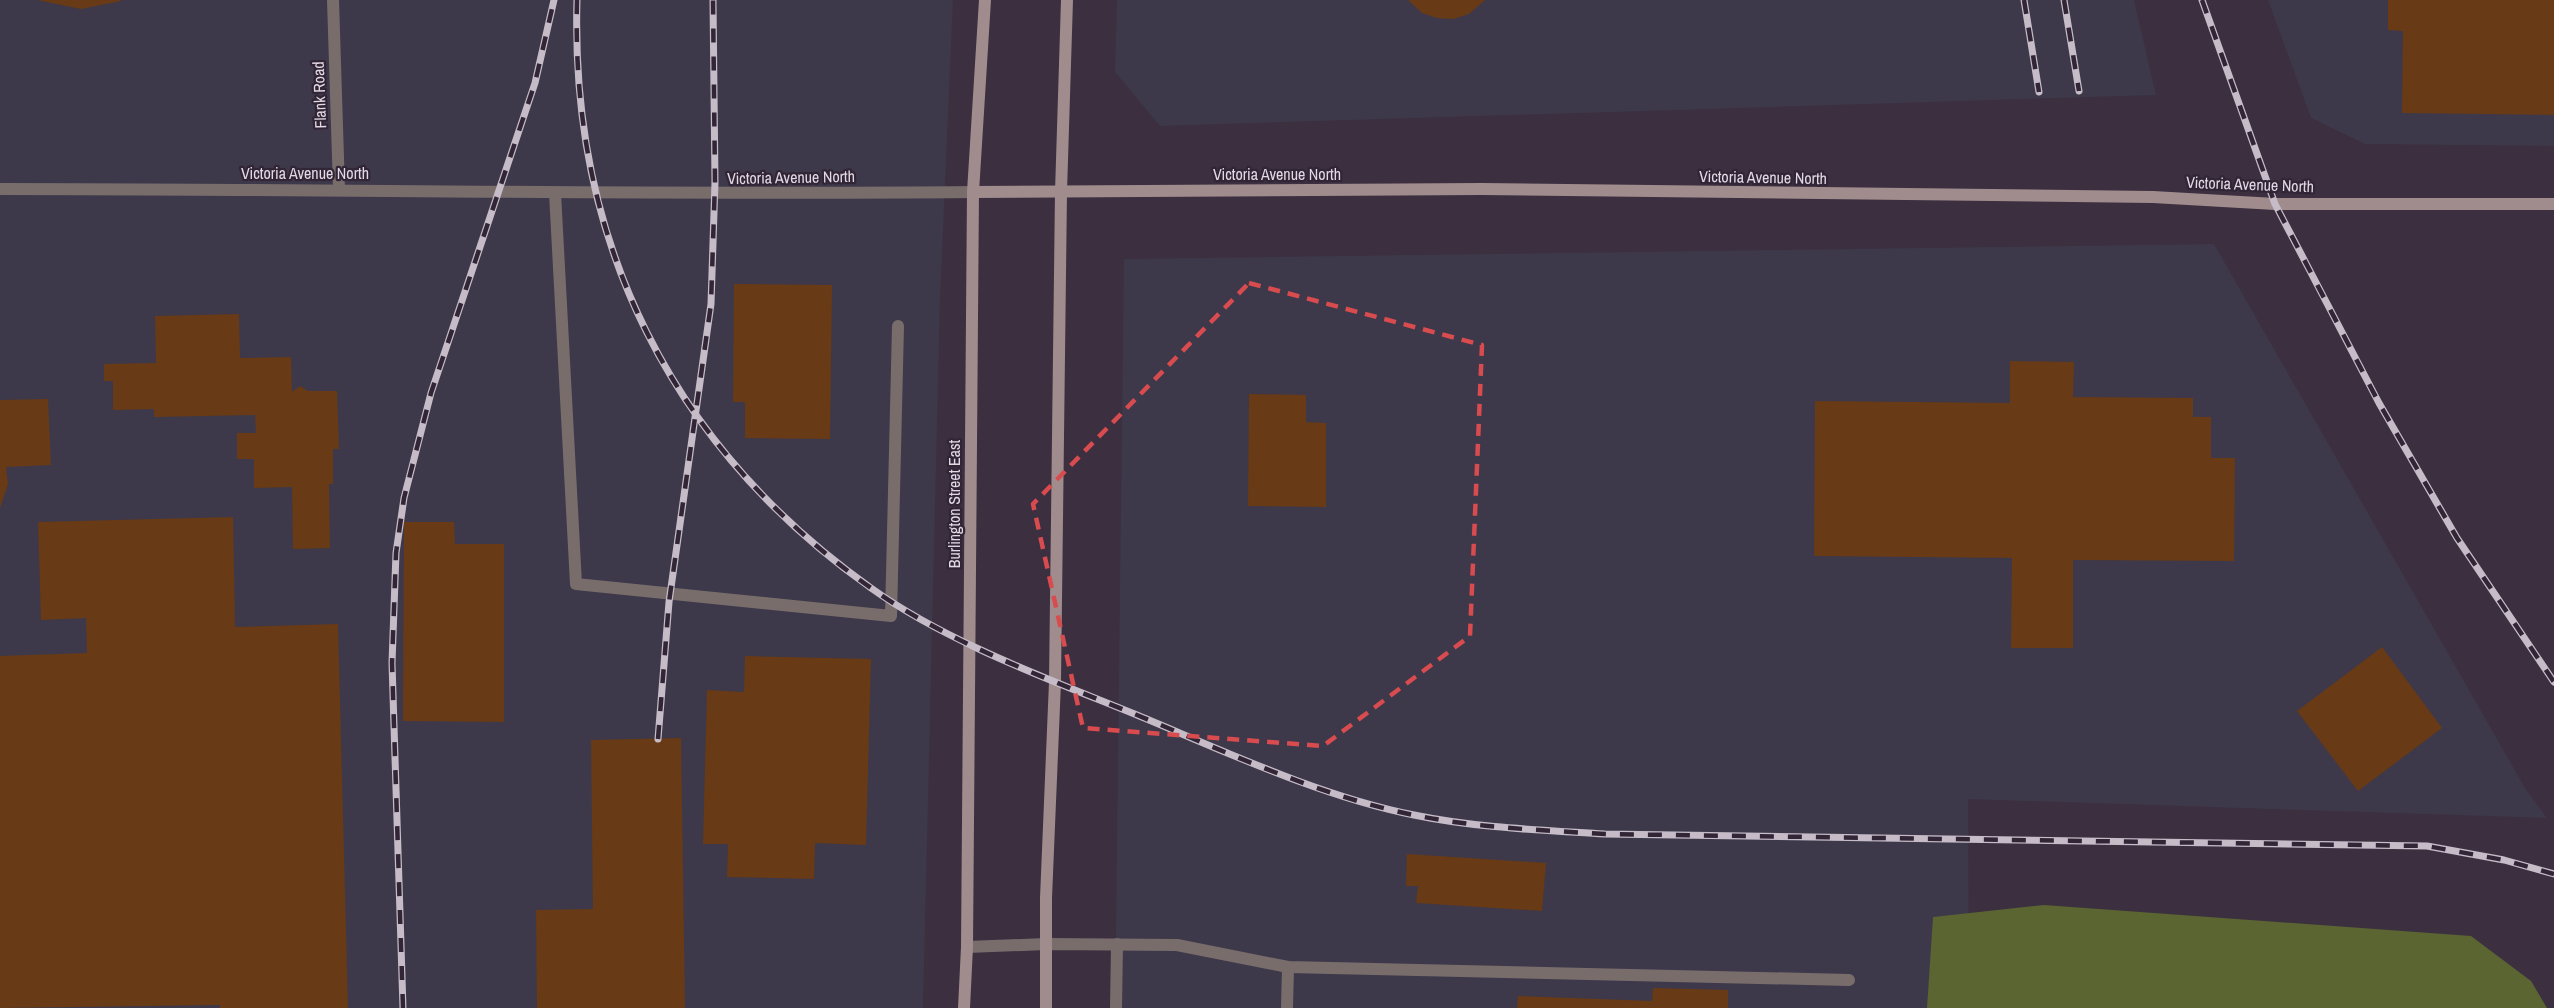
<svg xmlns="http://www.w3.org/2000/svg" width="2554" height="1008" font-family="'Archivo Narrow',sans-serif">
  <rect width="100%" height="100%" fill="#3c2f40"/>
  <g fill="#3d394a">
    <polygon points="0,0 953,0 940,300 923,1008 0,1008"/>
    <polygon points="1117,0 2134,0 2156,95 1160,126 1115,72"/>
    <polygon points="2268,0 2554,0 2554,146 2365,144 2311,118"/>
    <polygon points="2214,244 2525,788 2547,818 1968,799 1969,1008 1115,1008 1124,259"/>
  </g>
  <polygon fill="#5a6532" points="2044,905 2471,936 2531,981 2547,1008 1927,1008 1933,917"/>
  <g fill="#683a16">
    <polygon points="37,0 121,0 121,1 81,9"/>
    <polygon points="1408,0 1485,0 1469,14 1453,19 1437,18 1422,13"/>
    <polygon points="2388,0 2554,0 2554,115 2402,113 2403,31 2388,30"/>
    <polygon points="734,284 832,285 830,439 745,438 745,402 733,402"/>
    <polygon points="239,314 240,358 291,357 292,392 300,386 308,391 337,391 339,449 333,449 333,484 329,484 330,548 293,549 292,487 254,488 254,459 237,459 237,433 256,433 255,415 154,417 154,409 113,410 113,381 104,381 104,364 156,363 155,316"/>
    <polygon points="2010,361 2074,362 2073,397 2193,398 2193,417 2211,417 2211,458 2235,458 2234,561 2073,560 2073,648 2011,648 2012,558 1814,556 1815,401 2010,403"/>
    <polygon points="1249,394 1306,395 1306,422 1326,423 1326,507 1248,506"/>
    <polygon points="48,399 51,465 6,467 8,484 0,508 0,400"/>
    <polygon points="233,517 235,627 338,624 348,1008 220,1008 220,1005 0,1008 0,656 87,653 86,618 41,620 38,522"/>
    <polygon points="404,522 454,522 455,544 504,544 504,722 403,721"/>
    <polygon points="2382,647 2442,728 2358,791 2297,711"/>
    <polygon points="745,656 871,659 866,845 815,843 814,879 727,877 728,844 703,844 707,690 744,692"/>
    <polygon points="681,738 685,1008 537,1008 536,910 593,909 591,740"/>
    <polygon points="1407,854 1546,863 1542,911 1416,903 1418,886 1406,886"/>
    <polygon points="1653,988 1728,990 1728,1008 1517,1008 1518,996 1652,1001"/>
  </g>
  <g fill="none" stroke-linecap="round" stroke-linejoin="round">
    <g stroke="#796d6c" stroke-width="12">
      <polyline points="333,0 339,189"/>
      <polyline points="555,193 576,584 891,616 898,326"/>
      <polyline points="967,947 1046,944 1177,945 1288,967 1849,980"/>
      <polyline points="1116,1008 1117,944"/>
      <polyline points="1287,1008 1288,967"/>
    </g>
    <path stroke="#796d6c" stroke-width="12" d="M0,189c324,0 649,6 973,3"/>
    <g stroke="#a08c8c" stroke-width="12">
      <polyline points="973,192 1482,189 2153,197 2275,204 2554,204"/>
      <polyline points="964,1008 967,947 973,192 985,0"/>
      <polyline points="1046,1008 1046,898 1055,682 1061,192 1067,0"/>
    </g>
    <g stroke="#c6bcc8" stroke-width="7">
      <g id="rail">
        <path d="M577,0c-7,243 95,447 294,588 75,54 180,92 266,127 87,36 185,82 277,100 63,13 127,15 191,19l822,12 77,14 50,14"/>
        <polyline points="2024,0 2039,92"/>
        <polyline points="2064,0 2079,91"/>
        <polyline points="2202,0 2275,204 2309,269 2379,403 2457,538 2554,682"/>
        <polyline points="658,739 669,602 711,304 715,182 713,0"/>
        <polyline points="403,1008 392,663 396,553 404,498 431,393 535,83 554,0"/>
      </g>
    </g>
    <use href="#rail" stroke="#312536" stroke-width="4.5" stroke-dasharray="14" stroke-linecap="butt"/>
  </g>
  <path fill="none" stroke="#d84b4e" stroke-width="4.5" stroke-dasharray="12 8" stroke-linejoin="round" d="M1249,283l233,62 -12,291 -147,110 -240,-18 -50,-224z"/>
  <g text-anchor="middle" stroke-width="4.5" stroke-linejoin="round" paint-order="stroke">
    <g font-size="16" fill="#e2d9e4" stroke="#312536">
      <text transform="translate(319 95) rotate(-92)" y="6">Flank Road</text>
      <text x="305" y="179">Victoria Avenue North</text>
      <text x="1277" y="180">Victoria Avenue North</text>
      <text transform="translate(791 177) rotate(-1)" y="6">Victoria Avenue North</text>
      <text transform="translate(1763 177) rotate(1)" y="6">Victoria Avenue North</text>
      <text transform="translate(2250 184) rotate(2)" y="6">Victoria Avenue North</text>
      <text transform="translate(954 504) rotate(-90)" y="6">Burlington Street East</text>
    </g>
  </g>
</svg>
